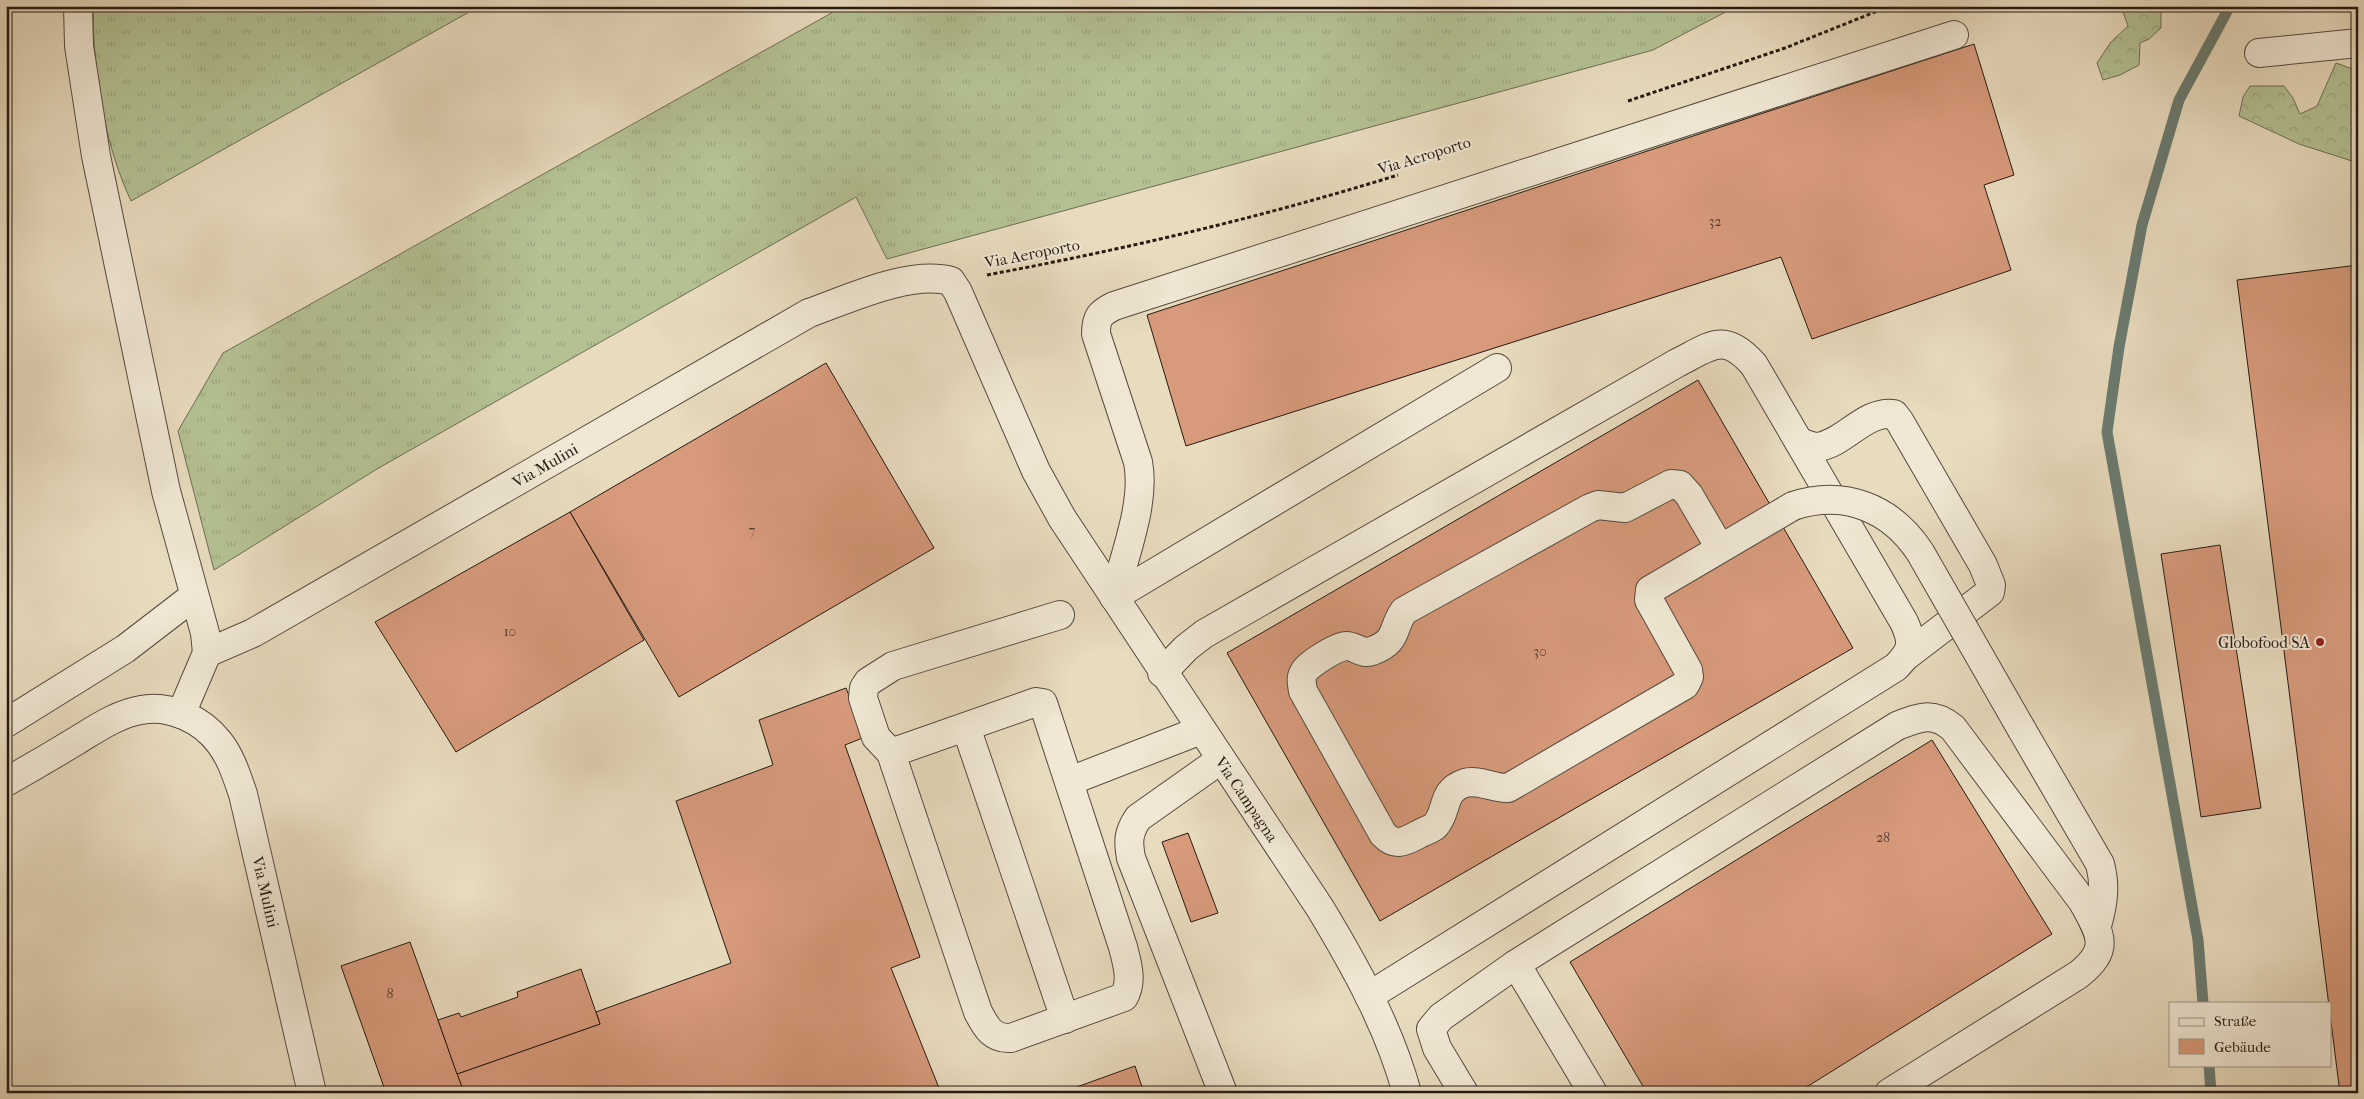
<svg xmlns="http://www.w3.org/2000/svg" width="2364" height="1099" font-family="'IM FELL French Canon',serif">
  <defs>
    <pattern id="grass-tufts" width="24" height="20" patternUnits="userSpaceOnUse" patternTransform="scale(1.25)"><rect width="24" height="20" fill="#b4c193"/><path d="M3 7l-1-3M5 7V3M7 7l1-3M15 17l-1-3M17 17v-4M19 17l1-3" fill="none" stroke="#9ba57e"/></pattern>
    <pattern id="forest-crowns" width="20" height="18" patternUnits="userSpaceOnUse" patternTransform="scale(1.25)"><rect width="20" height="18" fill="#b4c193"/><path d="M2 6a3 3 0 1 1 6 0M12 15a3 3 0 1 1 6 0" fill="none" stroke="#9ba57e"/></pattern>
  </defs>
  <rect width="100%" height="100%" fill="#e8dbbe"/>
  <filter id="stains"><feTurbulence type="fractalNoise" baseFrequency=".004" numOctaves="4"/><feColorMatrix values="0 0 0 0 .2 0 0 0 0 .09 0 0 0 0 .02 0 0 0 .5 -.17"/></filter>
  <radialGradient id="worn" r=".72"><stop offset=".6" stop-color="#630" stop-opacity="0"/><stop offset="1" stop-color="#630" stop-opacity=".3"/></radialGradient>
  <g fill="url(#grass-tufts)" stroke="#6d6e53">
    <path d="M94,6h386l-349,195c-19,-41 -28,-81 -34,-126 -2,-22 -5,-46 -3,-69z"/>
    <polygon points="844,6 1737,6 1653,50 887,259 856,197 377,469 214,570 178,431 223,353"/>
  </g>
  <g fill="url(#forest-crowns)" stroke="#6d6e53">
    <polygon points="2121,6 2161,6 2161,28 2149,39 2140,43 2139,65 2120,75 2103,80 2097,63 2111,42 2128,26"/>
    <polygon points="2336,63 2358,71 2358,163 2299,144 2239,116 2243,97 2250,86 2284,86 2293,98 2300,114 2317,106"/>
  </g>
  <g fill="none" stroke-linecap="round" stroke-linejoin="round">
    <g stroke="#6a7b71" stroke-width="11">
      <polyline points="2203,1003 2198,940 2107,432 2119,347 2142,225 2179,100 2230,6"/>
      <polyline points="2209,1065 2211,1093"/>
    </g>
  </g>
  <g fill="#d79a7b" stroke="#261a13">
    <polygon points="1974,44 2014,175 1984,185 2011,270 1812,339 1781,257 1186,446 1147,315"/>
    <polygon points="2358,265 2358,1093 2340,1093 2237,280"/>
    <polygon points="826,363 934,548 679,697 570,512"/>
    <polygon points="1698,380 1853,648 1380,921 1227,653"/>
    <polygon points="570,512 644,640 456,752 375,622"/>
    <polygon points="2220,545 2261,808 2201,817 2161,554"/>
    <polygon points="846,688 865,737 845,745 920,957 891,968 941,1093 875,1093 874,1089 863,1093 464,1093 457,1074 600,1024 596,1012 731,963 676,801 773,765 759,720"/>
    <polygon points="1932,740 2052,934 1797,1093 1647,1093 1570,962"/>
    <polygon points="1188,833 1218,913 1191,922 1162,842"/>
    <polygon points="410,942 438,1020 464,1093 386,1093 341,966"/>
    <polygon points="581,969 600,1024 457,1074 438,1020 459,1013 461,1017 518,997 517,992"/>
    <polygon points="1135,1066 1144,1093 1060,1093"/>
  </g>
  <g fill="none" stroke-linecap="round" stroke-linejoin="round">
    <g stroke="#564a3e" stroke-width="30">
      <g id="minor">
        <polyline points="78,6 79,46 96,156 166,491 205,633 207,653"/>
        <polyline points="2259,53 2358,43"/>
        <path d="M1799,442c6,2 13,5 19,5 27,-4 47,-37 76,-33l6,8 83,143 8,20 -1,7 -84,64"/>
        <path d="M1720,548l-31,-53 -9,-10 -9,-1 -46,24 -27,-3 -8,3 -186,103c-13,18 -5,30 -32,40 -10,4 -16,-5 -26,-5 -8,0 -38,18 -42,26 -4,6 -2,12 -1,19l80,143c13,14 23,7 38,-1 4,-2 10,-4 14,-7 14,-15 5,-35 30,-43 14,-4 29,6 43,5l177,-103 4,-8 -1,-7 -39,-70 1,-10 143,-84"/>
        <path d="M1114,597c10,-41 32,-94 24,-135l-42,-128c0,-17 4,-21 18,-28l840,-271"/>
        <polyline points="1114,597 1497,368"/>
        <path d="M1162,673l24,-25 18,-14 473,-271c34,-17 47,-32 77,2l150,257c10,22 8,28 -8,45l-527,329"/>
        <path d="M181,714l26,-61 46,-20 556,-320c40,-14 100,-43 142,-32l7,11 78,179 26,47 258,390c35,58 69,119 87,185"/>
        <polyline points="6,723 125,649 194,596"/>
        <polyline points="966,727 1065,1019"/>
        <path d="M2022,730l78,134c6,23 3,40 -3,62"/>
        <path d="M891,753l145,-51 7,1 80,244c4,16 10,34 1,50l-113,41c-19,1 -25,-11 -33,-26l-87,-259 -15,-16 -13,-39 1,-10 4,-6 25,-16 167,-51"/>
        <path d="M1220,760l-82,58c-10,15 -10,23 -7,40l92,235"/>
        <polyline points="1070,781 1201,730"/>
        <path d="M6,782c23,-13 47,-27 70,-41 20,-12 41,-27 65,-31 29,-6 61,10 78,32 12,15 18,35 24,52l69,299"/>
        <path d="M1516,964l381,-238c23,-9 36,-15 56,2l130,174c18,33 28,47 -5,73l-189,118"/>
        <polyline points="1464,1093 1437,1048 1431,1029 1441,1017 1516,964 1593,1093"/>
      </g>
    </g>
    <g stroke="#261a13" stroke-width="3" stroke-dasharray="4 2.5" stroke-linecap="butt">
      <polyline points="1628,101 1785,48 1890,6"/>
      <path d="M987,275c139,-26 276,-58 411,-100"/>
    </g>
    <use href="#minor" stroke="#f0e8d5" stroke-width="28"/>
    <g stroke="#564a3e" stroke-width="30" stroke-linecap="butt">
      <path id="minor-bridge" d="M1793,506c51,-17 98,2 127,46l102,178"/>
    </g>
    <use href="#minor-bridge" stroke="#f0e8d5" stroke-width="28"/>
  </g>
  <circle fill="#8f2418" stroke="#f0e8d5" stroke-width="2" cx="2320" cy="642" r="5"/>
  <g text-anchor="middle" stroke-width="4" stroke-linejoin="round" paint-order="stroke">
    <g font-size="14" fill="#523a2d">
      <text x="1715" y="226">32</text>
      <text x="752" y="535">7</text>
      <text x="510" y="636">10</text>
      <text x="1540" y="656">30</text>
      <text x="1883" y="842">28</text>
      <text x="390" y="998">8</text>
    </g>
    <g font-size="16" fill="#261a13" stroke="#f0e8d5">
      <text transform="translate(1424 155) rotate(-17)" y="6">Via Aeroporto</text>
      <text transform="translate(1032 253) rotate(-11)" y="6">Via Aeroporto</text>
      <text transform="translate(545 465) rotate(-30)" y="6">Via Mulini</text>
      <text transform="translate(1247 799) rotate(56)" y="6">Via Campagna</text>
      <text transform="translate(266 892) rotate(77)" y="6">Via Mulini</text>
    </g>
    <g font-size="16" fill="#261a13" stroke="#f0e8d5" text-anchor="end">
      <text x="2310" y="648">Globofood SA</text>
    </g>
  </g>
  <rect width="2364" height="1099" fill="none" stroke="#e8dbbe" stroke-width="25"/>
  <rect x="8" y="8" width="2349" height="1084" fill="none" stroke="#261a13" stroke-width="2.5"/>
  <rect x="12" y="12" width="2339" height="1074" fill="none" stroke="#261a13"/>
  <rect x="2169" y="1002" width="162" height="65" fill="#f0e8d5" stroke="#9f9687"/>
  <rect x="2179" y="1018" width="25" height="8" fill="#f0e8d5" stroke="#9f9687"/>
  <text x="2214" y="1026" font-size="15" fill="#261a13">Straße</text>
  <rect x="2179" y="1039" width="25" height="15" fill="#d79a7b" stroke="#9f9687"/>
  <text x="2214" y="1052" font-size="15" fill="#261a13">Gebäude</text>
  <rect width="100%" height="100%" filter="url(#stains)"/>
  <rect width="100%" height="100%" fill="url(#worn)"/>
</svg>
